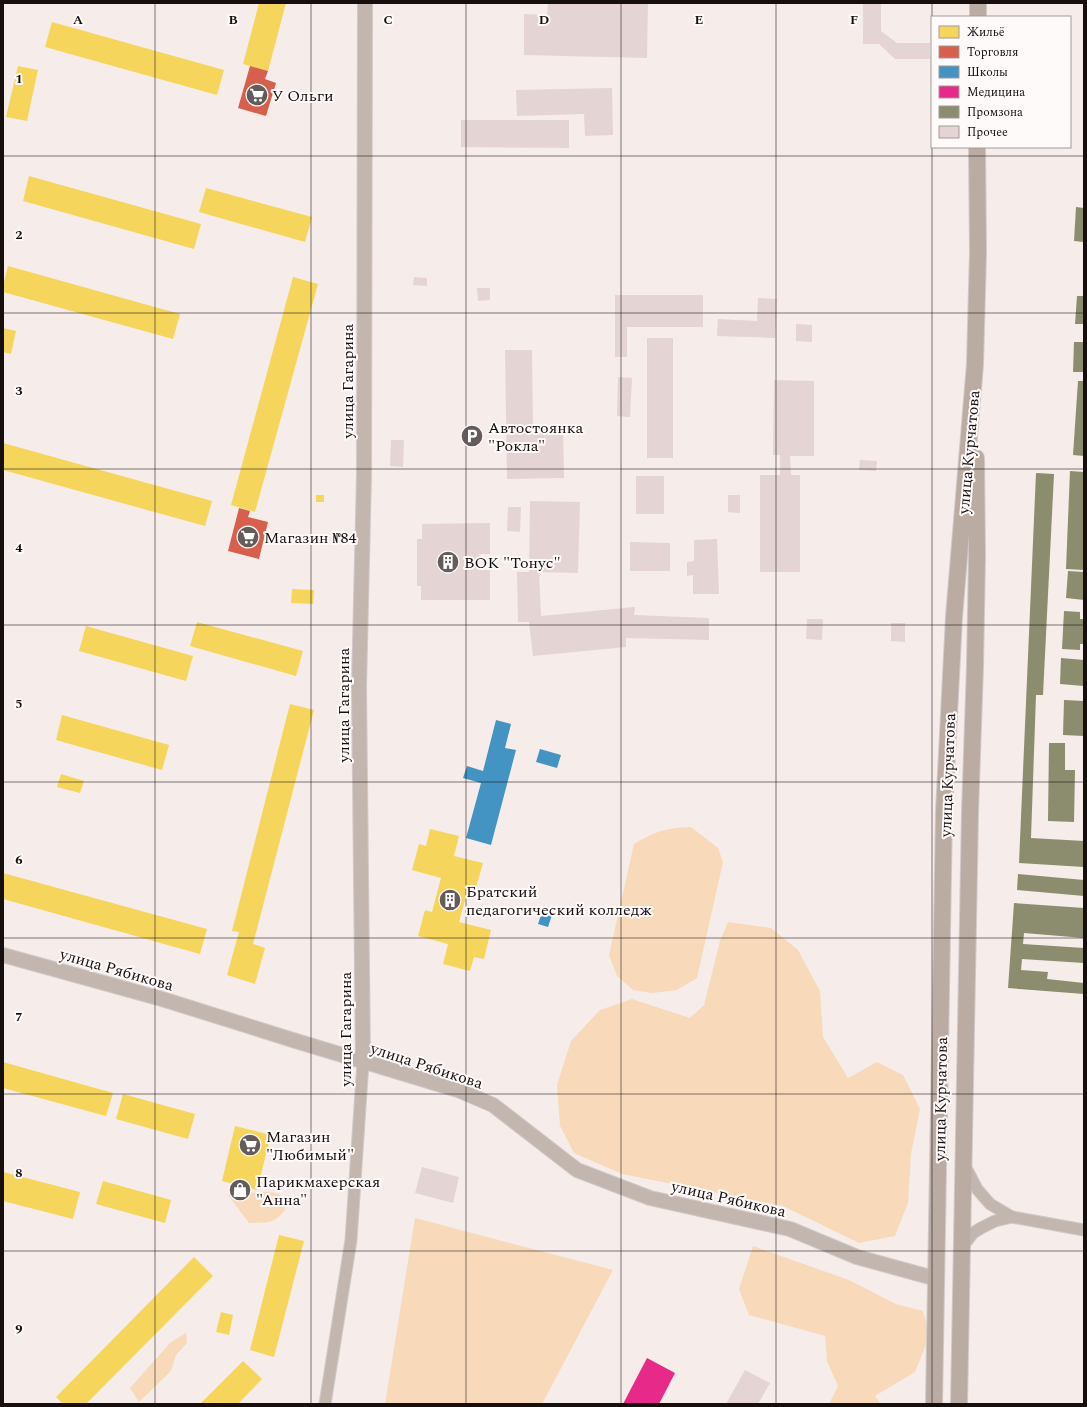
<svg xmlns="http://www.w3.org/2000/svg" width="1087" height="1407" font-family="Spectral,serif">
  <rect width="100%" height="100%" fill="#f6ecea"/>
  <g fill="#f8daba">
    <path d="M691,827l27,21 5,14 -26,116 -20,12 -25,3 -19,-3 -16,-14 -8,-21 25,-111c21,-13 33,-16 57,-17z"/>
    <polygon points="728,922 771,928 798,950 820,991 823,1037 848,1078 877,1062 903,1075 920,1109 911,1154 908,1203 895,1236 859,1243 783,1206 622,1174 574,1153 560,1126 557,1085 571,1041 600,1010 632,999 690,1018 704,1005 720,941"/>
    <path d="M259,1192c8,0 21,-1 25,8 1,3 1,7 1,10 -12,15 -18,12 -36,13l-21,-28z"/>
    <polygon points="415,1218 613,1270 542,1404 385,1404"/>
    <polygon points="753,1246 849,1280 896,1304 923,1311 930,1335 915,1372 875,1396 881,1404 829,1404 838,1386 827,1361 825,1336 749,1315 739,1289"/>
    <polygon points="186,1333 187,1343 176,1355 171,1371 139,1402 130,1388 171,1342"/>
  </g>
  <g fill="#f6d55c">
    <polygon points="259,3 286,3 268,71 243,64"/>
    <polygon points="52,22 224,70 217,95 45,47"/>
    <polygon points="18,66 38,70 27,121 6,117"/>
    <polygon points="29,176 201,224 194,249 23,201"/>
    <polygon points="206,188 312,217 305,242 199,212"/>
    <polygon points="8,266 180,314 173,339 3,292 3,286"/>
    <polygon points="293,277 318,284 255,512 231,505"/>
    <polygon points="3,328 16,331 11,354 3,352"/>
    <polygon points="3,443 212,501 205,526 3,470"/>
    <rect x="316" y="495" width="8" height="7"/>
    <polygon points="292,589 314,590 313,604 291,603"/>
    <polygon points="197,622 303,651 296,676 190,646"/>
    <polygon points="86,626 193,656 186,681 79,651"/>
    <polygon points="290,704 314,710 253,944 265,948 255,984 227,975 239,932 232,931"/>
    <polygon points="62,715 169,745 162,770 56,740"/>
    <polygon points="61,774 84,781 80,793 57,787"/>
    <polygon points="430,829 459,836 454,856 483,863 475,891 468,889 459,922 491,930 484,959 474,957 470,971 443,964 448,944 418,936 425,910 432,912 441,878 412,870 419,844 426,846"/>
    <polygon points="3,873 207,929 200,954 3,899"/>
    <polygon points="3,1062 113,1093 106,1116 3,1088"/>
    <polygon points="123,1094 195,1114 188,1139 116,1119"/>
    <polygon points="235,1126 271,1135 257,1190 222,1181"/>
    <polygon points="3,1172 80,1192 73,1219 3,1201"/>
    <polygon points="103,1181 171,1200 165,1223 96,1204"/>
    <polygon points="279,1235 304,1241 274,1357 250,1350"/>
    <polygon points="194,1257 213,1276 86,1404 63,1404 56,1397"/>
    <polygon points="221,1312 233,1315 229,1335 216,1332"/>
    <polygon points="243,1361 262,1379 238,1404 200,1404"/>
  </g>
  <g fill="#d6604d">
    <polygon points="250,66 268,71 265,79 276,83 266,116 238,108"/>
    <polygon points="239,508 250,511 248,517 268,522 259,559 228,551"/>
  </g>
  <g fill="#4393c3">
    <polygon points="496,720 511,724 505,748 516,750 491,845 466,838 481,783 463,778 467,766 483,771"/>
    <polygon points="540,749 561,755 557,768 536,762"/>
    <polygon points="542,912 552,915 548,927 538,924"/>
  </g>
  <polygon fill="#e7298a" points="647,1358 675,1373 659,1404 623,1404"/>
  <g fill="#8c8c6e">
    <polygon points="1076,207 1084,208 1084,242 1074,241"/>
    <polygon points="1077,296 1084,296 1084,324 1075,324"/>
    <polygon points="1074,342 1084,342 1084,372 1073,372"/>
    <polygon points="1078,381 1084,381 1084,456 1073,455"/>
    <polygon points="1070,471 1084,472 1084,570 1066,569"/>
    <polygon points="1036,473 1054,474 1043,695 1036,695 1031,838 1084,841 1084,867 1019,863"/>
    <polygon points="1068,571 1084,572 1084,600 1066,598"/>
    <polygon points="1064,611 1080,612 1080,619 1084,619 1084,644 1080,644 1080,650 1062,649"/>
    <polygon points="1061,658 1084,660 1084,686 1060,684"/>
    <polygon points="1064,700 1084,701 1084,736 1063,735"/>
    <polygon points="1049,743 1065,743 1065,770 1075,770 1074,822 1048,821"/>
    <polygon points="1018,874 1084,880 1084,896 1017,890"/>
    <polygon points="1014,903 1084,908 1084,938 1024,933 1023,944 1084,948 1084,963 1022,959 1021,970 1048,972 1047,979 1084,983 1084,994 1008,988"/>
  </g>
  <g fill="#e5d4d4">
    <polygon points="548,3 648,3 647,58 524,55 524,14 547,15"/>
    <polygon points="863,3 881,3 881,31 897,43 930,43 930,59 895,59 879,44 863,44"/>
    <polygon points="612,88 613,135 585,136 584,114 517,116 516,90"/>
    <polygon points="461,120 569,120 569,148 461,147"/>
    <polygon points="414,277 427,278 427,286 413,285"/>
    <polygon points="477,288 490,288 490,300 478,301"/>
    <polygon points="615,295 703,295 703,327 627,327 627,357 615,357"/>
    <polygon points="758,298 777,299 775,338 717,336 718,319 757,321"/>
    <polygon points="796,324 812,325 812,342 796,341"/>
    <rect x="647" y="338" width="26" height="120"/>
    <polygon points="505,350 532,350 533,428 563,428 564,478 507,479"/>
    <polygon points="618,377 632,378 630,417 617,416"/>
    <polygon points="774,380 814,381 814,456 790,456 791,475 800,475 800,572 760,572 760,475 780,475 780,455 773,455"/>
    <polygon points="391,440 404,440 403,467 390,466"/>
    <polygon points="860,460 877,461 876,471 859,470"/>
    <rect x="636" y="476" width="28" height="38"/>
    <polygon points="728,495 740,495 740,513 728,512"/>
    <polygon points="530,501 580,502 578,573 539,572 541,616 635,607 634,615 709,618 709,640 626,638 626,647 533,656 529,622 518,622 517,572 529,572"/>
    <polygon points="508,507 521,507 520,532 507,531"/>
    <polygon points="490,523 490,554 479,554 480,570 490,570 490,600 421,600 421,586 417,586 417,539 422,539 422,524"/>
    <polygon points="717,539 719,594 693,594 693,575 687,576 687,562 694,561 694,540"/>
    <polygon points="630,542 670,543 670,571 630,571"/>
    <polygon points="807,619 823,619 822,640 806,639"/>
    <polygon points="891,623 905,623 905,642 891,641"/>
    <polygon points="422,1167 459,1177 453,1203 415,1193"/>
    <polygon points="745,1370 770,1383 758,1404 726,1404"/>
  </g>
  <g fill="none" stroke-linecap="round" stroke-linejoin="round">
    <g stroke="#d1c9c8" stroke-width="13">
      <g id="minor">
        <polyline points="964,1164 977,1189 990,1204 1012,1217"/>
        <polyline points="963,1246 973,1233 981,1228 995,1221 1012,1217 1084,1230"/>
        <polyline points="325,1404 351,1240 363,1062"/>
      </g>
    </g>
    <g stroke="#d1c9c8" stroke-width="16">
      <g id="tertiary">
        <polyline points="3,955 162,999 296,1041 458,1090 493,1105 577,1170 650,1198 790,1229 857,1257 937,1279"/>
        <polyline points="363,1062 359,687 364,474 365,3"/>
      </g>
    </g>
    <g stroke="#d1c9c8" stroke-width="18">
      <g id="secondary">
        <polyline points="978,17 978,3"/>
        <polyline points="934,1404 944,812 954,617 975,364 978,252 977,147"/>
        <polyline points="959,1404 970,813 975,666 977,557 976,458"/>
      </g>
    </g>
    <use href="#minor" stroke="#c3b6af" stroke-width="11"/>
    <use href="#tertiary" stroke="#c3b6af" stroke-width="14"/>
    <use href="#secondary" stroke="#baaba3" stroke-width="16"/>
  </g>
  <path fill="none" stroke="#160f0e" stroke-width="1" stroke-opacity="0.55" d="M155,3v1401M311,3v1401M466,3v1401M621,3v1401M776,3v1401M932,3v1401M3,156h1081M3,313h1081M3,469h1081M3,625h1081M3,782h1081M3,938h1081M3,1094h1081M3,1251h1081"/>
  <defs>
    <g id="supermarket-disc" transform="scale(1.15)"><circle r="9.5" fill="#645c5b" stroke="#fefaf9"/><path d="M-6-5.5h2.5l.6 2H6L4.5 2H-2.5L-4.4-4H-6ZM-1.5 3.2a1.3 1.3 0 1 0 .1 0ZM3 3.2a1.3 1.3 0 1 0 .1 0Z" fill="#fff"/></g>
    <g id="parking-disc" transform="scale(1.15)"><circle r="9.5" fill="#645c5b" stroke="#fefaf9"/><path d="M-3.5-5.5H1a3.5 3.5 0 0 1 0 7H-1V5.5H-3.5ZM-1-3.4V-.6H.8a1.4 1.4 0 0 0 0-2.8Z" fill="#fff"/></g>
    <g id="building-disc" transform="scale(1.15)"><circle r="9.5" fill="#645c5b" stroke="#fefaf9"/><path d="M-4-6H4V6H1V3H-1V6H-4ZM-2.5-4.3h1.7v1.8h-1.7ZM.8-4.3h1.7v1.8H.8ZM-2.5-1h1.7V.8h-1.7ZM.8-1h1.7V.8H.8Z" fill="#fff"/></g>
    <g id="shop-disc" transform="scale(1.15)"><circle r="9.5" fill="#645c5b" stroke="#fefaf9"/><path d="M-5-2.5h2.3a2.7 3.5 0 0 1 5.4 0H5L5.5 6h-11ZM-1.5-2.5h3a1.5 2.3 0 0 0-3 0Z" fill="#fff"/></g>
  </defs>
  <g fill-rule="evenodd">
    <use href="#supermarket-disc" x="257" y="95"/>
    <use href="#parking-disc" x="472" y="436"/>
    <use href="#supermarket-disc" x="248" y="537"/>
    <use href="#building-disc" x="448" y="562"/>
    <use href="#building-disc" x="450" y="900"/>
    <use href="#supermarket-disc" x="250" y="1145"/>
    <use href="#shop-disc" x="240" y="1190"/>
  </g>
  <g text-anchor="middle" stroke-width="4" stroke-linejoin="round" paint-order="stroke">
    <g font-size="16" fill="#160f0e" stroke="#fefaf9" text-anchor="start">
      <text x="272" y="101">У Ольги</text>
      <text x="488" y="433">Автостоянка<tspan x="488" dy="18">"Рокла"</tspan></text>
      <text x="264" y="543">Магазин №84</text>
      <text x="464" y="568">ВОК "Тонус"</text>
      <text x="466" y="897">Братский<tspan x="466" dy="18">педагогический колледж</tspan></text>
      <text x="266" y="1142">Магазин<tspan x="266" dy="18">"Любимый"</tspan></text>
      <text x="256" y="1187">Парикмахерская<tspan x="256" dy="18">"Анна"</tspan></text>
    </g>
    <g font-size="16" fill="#160f0e" stroke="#fefaf9">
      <text transform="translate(347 381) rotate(-90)" y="6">улица Гагарина</text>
      <text transform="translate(968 452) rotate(-85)" y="6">улица Курчатова</text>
      <text transform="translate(343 705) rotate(-90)" y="6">улица Гагарина</text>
      <text transform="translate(947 775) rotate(-88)" y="6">улица Курчатова</text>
      <text transform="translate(117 969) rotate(16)" y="6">улица Рябикова</text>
      <text transform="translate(345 1029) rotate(-90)" y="6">улица Гагарина</text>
      <text transform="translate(427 1065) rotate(18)" y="6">улица Рябикова</text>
      <text transform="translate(940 1099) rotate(-89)" y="6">улица Курчатова</text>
      <text transform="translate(729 1198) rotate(13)" y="6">улица Рябикова</text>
    </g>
  </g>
  <g font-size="13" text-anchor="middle" font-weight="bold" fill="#160f0e" stroke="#fefaf9" stroke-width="4" stroke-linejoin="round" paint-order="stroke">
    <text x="78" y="24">A</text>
    <text x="233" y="24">B</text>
    <text x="388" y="24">C</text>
    <text x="544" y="24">D</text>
    <text x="699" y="24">E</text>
    <text x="854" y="24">F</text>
    <text x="19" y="83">1</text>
    <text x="19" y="239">2</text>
    <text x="19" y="395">3</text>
    <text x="19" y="552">4</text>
    <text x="19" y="708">5</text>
    <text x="19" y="864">6</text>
    <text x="19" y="1021">7</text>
    <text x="19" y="1177">8</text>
    <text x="19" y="1333">9</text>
  </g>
  <rect width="1087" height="1407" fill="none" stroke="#160f0e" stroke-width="8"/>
  <rect x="931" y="16" width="140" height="132" fill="#fefaf9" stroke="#a19c9b"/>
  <rect x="939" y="26" width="20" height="12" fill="#f6d55c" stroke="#a19c9b"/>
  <text x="967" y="36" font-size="12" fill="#160f0e">Жильё</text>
  <rect x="939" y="46" width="20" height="12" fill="#d6604d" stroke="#a19c9b"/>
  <text x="967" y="56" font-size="12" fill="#160f0e">Торговля</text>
  <rect x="939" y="66" width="20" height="12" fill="#4393c3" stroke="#a19c9b"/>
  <text x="967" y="76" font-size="12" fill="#160f0e">Школы</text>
  <rect x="939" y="86" width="20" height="12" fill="#e7298a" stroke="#a19c9b"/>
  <text x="967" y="96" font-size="12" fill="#160f0e">Медицина</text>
  <rect x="939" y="106" width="20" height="12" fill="#8c8c6e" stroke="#a19c9b"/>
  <text x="967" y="116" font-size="12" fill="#160f0e">Промзона</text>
  <rect x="939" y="126" width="20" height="12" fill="#e5d4d4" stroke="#a19c9b"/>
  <text x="967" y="136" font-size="12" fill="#160f0e">Прочее</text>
</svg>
